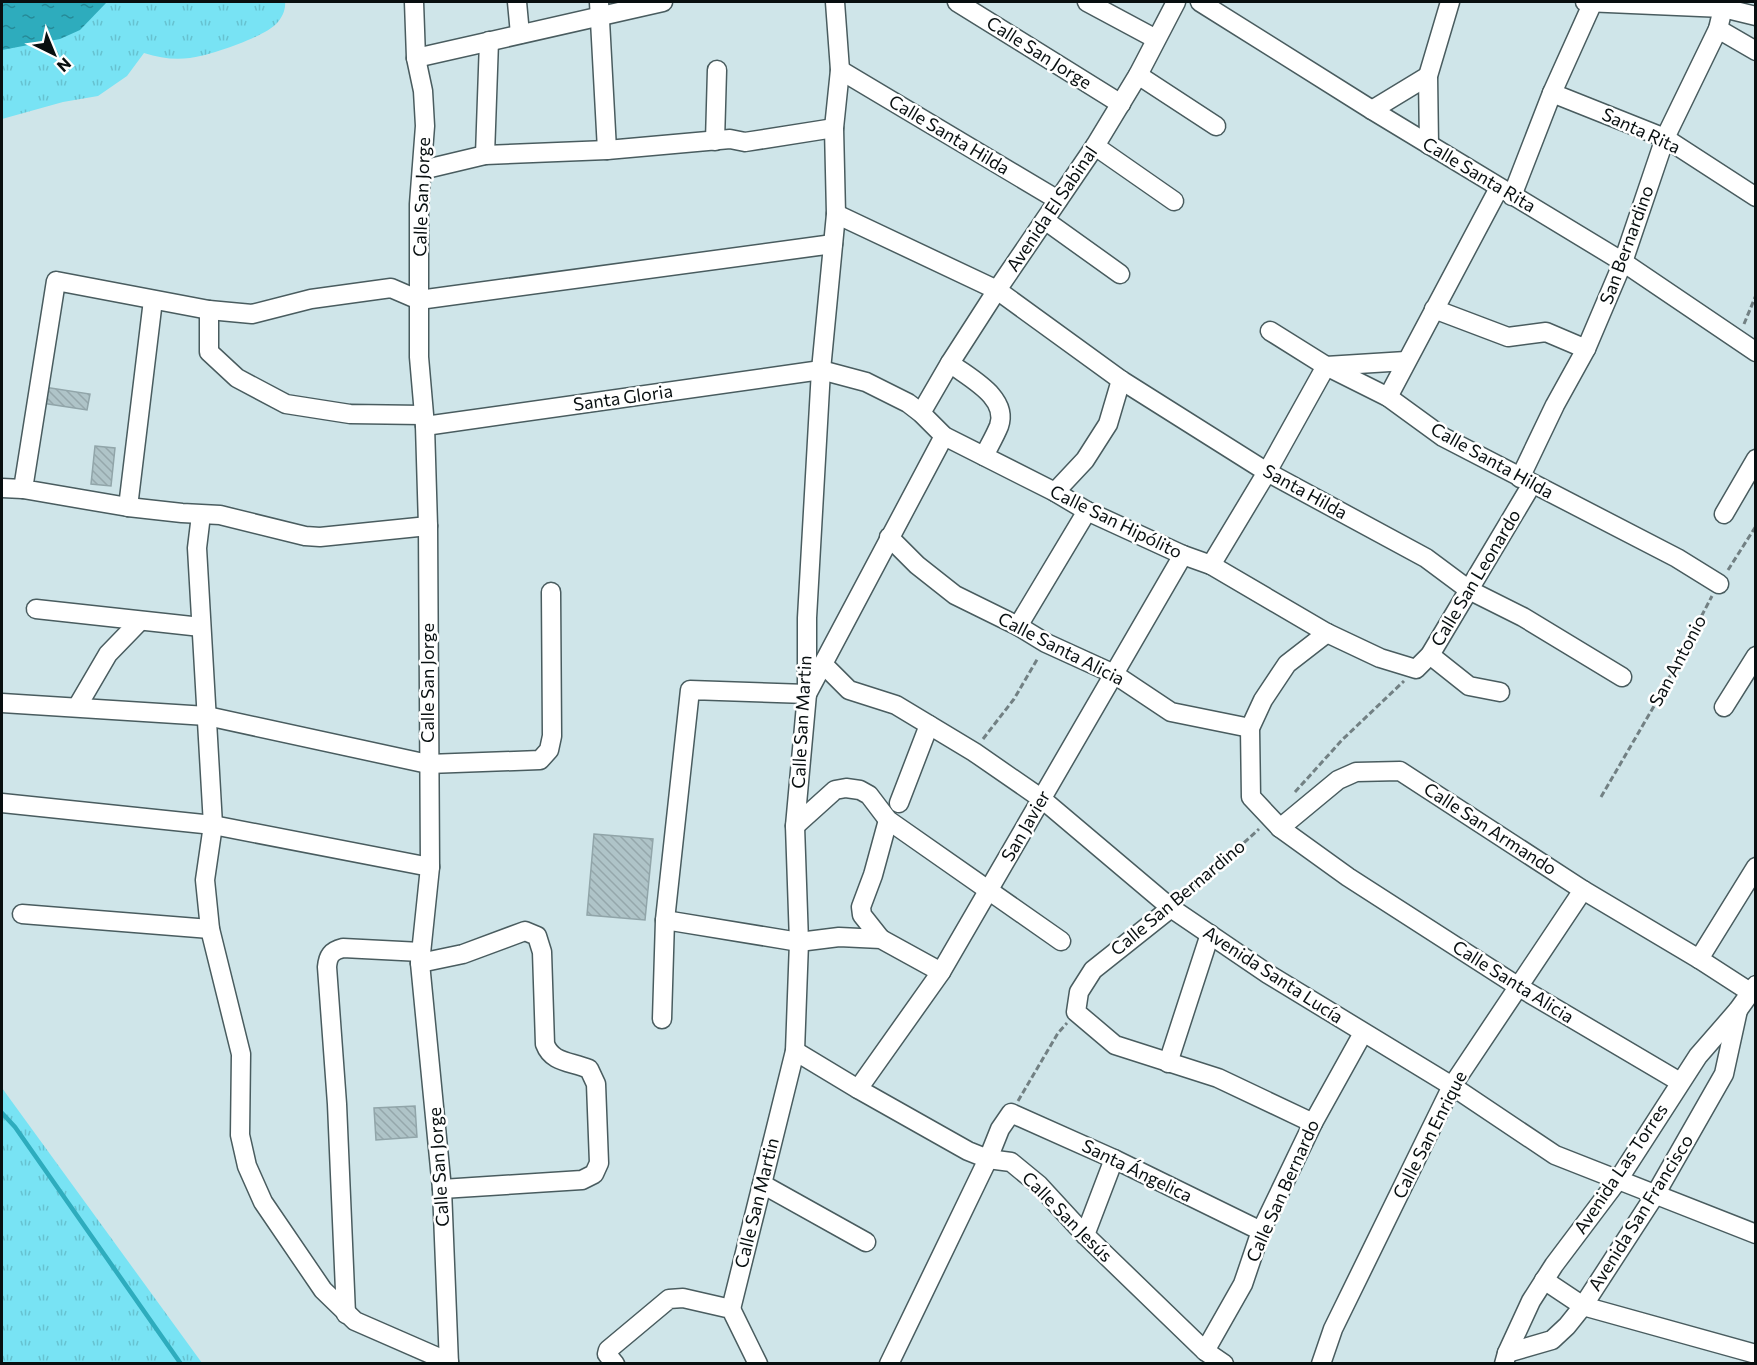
<svg xmlns="http://www.w3.org/2000/svg" width="1757" height="1365" font-family="Commissioner,sans-serif">
  <defs>
    <pattern id="park-tufts" width="24" height="20" patternUnits="userSpaceOnUse" patternTransform="scale(1.5)"><rect width="24" height="20" fill="#78e3f4"/><path d="M3 7l-1-3M5 7V3M7 7l1-3M15 17l-1-3M17 17v-4M19 17l1-3" fill="none" stroke="#66c2d0"/></pattern>
    <pattern id="water-ripples" width="26" height="14" patternUnits="userSpaceOnUse" patternTransform="scale(1.5)"><rect width="26" height="14" fill="#2eacbd"/><path d="M2 4q2-2 4 0t4 0M15 11q2-2 4 0t4 0" fill="none" stroke="#258a98"/></pattern>
    <pattern id="building-back-hatch" width="6" height="6" patternUnits="userSpaceOnUse" patternTransform="scale(1.5)"><rect width="6" height="6" fill="#afc4c8"/><path d="M-1 5l2 2M0 0l6 6M5-1l2 2" fill="none" stroke="#95a7ab"/></pattern>
  </defs>
  <rect width="100%" height="100%" fill="#cfe5e9"/>
  <g fill="url(#park-tufts)">
    <path d="M2,2h283c1,7 -3,16 -8,21 -12,14 -68,33 -87,35 -16,2 -30,0 -46,-5l-17,23 -29,20 -35,6 -61,17z"/>
    <polygon points="2,1088 202,1363 2,1363"/>
  </g>
  <polygon fill="url(#water-ripples)" points="2,2 107,2 80,30 60,39 2,50"/>
  <g fill="none" stroke-linecap="round" stroke-linejoin="round">
    <polyline stroke="#2eacbd" stroke-width="4.5" points="2,1113 15,1127 181,1364"/>
  </g>
  <g fill="url(#building-back-hatch)" stroke="#91a5a9" stroke-width="1.5">
    <polygon points="44,387 90,394 87,410 42,403"/>
    <polygon points="95,446 115,448 111,486 91,484"/>
    <polygon points="594,834 653,839 645,920 587,915"/>
    <polygon points="415,1106 417,1137 376,1140 374,1108"/>
  </g>
  <g fill="none" stroke-linecap="round" stroke-linejoin="round">
    <g stroke="#495c5f" stroke-width="21">
      <g id="minor">
        <polyline points="414,2 416,58 423,91 425,126 419,204 419,357 425,426 428,526 430,867 420,963 442,1189 449,1364"/>
        <polyline points="517,2 520,34"/>
        <polyline points="599,2 607,150"/>
        <polyline points="957,2 1121,104"/>
        <polyline points="1087,2 1156,39"/>
        <polyline points="1200,2 1372,110 1623,262 1756,352"/>
        <polyline points="1585,2 1723,8 1756,16"/>
        <polyline points="1718,29 1756,51"/>
        <polyline points="416,58 663,2"/>
        <polyline points="840,70 1058,200"/>
        <polyline points="1138,75 1216,126"/>
        <polyline points="1552,93 1665,138 1756,197"/>
        <polyline points="1372,110 1428,76"/>
        <polyline points="715,141 717,70"/>
        <polyline points="1429,145 1428,76 1450,2"/>
        <polyline points="1095,146 1174,201"/>
        <polyline points="485,155 489,41"/>
        <polyline points="422,170 485,155 607,150 730,139 745,142 834,128"/>
        <polyline points="1512,196 1552,93 1593,2"/>
        <polyline points="836,214 997,290 1121,380 1267,472 1426,558 1469,590 1523,617 1622,677"/>
        <polyline points="1046,221 1120,274"/>
        <polyline points="1434,309 1508,337 1546,332 1586,349"/>
        <polyline points="209,310 209,352 237,378 286,404 350,414 423,415"/>
        <polyline points="1270,331 1326,366 1388,397 1443,437 1677,558 1719,584"/>
        <path d="M950,363c19,15 59,34 49,63 -4,10 -10,20 -15,30"/>
        <polyline points="1388,397 1499,188"/>
        <polyline points="921,413 950,363 997,290 1095,146 1138,75 1176,2"/>
        <polyline points="425,426 821,370 866,382 908,403 921,413 944,436 1055,492 1087,511 1183,555 1211,565 1327,633 1380,658 1416,669 1430,655 1532,484"/>
        <polyline points="1520,478 1555,405 1586,349 1623,262 1665,138 1718,29 1723,8 1722,2"/>
        <polyline points="2,488 23,489"/>
        <polyline points="1055,492 1085,460 1108,424 1121,380"/>
        <polyline points="128,507 153,300"/>
        <polyline points="1724,514 1756,459"/>
        <polyline points="201,515 197,548 213,825 205,880 210,929 241,1054 240,1135 247,1166 263,1202 323,1290 355,1321 449,1362"/>
        <polyline points="428,526 320,537 305,536 220,515 182,513 128,507 23,489 56,281 209,310 252,314 311,299 391,288 419,300 833,244"/>
        <polyline points="889,537 917,565 955,595 1018,626 1046,643 1114,674 1171,712 1250,728"/>
        <polyline points="1211,565 1267,472 1326,366 1406,361"/>
        <polyline points="36,609 201,627"/>
        <polyline points="1018,626 1087,511"/>
        <polyline points="1327,633 1287,664 1263,700 1250,728 1251,797 1280,828 1348,877 1519,987 1680,1082"/>
        <polyline points="1430,655 1469,686 1500,692"/>
        <polyline points="823,664 849,690 896,705 974,752 1042,799 1171,908 1268,974 1452,1086 1555,1155 1756,1234"/>
        <polyline points="2,703 207,716 428,764 540,760 549,750 552,736 551,592"/>
        <polyline points="77,707 108,654 140,621"/>
        <polyline points="1724,707 1756,656"/>
        <polyline points="2,803 213,825 430,867"/>
        <polyline points="899,803 929,725"/>
        <polyline points="795,826 835,790 846,788 860,790 869,795 888,820 1061,941"/>
        <polyline points="1280,828 1338,780 1356,772 1400,771 1583,890 1699,959 1750,992"/>
        <polyline points="1171,908 1093,970 1079,992 1076,1012 1115,1045 1218,1078 1313,1123"/>
        <polyline points="22,914 210,929"/>
        <polyline points="665,920 799,942 839,937 881,939 941,972"/>
        <polyline points="881,939 862,915 861,907 873,875 888,820"/>
        <polyline points="1699,959 1756,867"/>
        <path d="M420,963l43,-9 62,-23 12,5 5,16 3,92c7,19 25,17 44,25l7,15 3,79 -5,11 -12,6 -140,9"/>
        <polyline points="662,1019 665,920 690,690 807,694 944,436"/>
        <polyline points="795,1051 858,1089 968,1151 988,1159 1011,1162 1039,1185 1085,1235 1205,1351 1224,1364"/>
        <polyline points="1168,1063 1210,934"/>
        <polyline points="858,1089 941,972 1183,555"/>
        <polyline points="762,1184 866,1242"/>
        <polyline points="1085,1235 1114,1159"/>
        <polyline points="1544,1280 1583,1306 1756,1354"/>
        <polyline points="731,1309 795,1051 799,942 795,826 807,694 807,618 821,370 836,214 834,128 840,70 835,2"/>
        <path d="M346,1314l-9,-210 -10,-137c1,-11 4,-16 16,-19l78,4"/>
        <polyline points="1205,1351 1243,1284 1261,1231 1313,1123 1363,1033"/>
        <polyline points="1507,1353 1552,1340 1567,1326 1583,1306 1655,1195 1724,1074 1738,1010"/>
        <polyline points="615,1364 607,1354 608,1350 669,1299 683,1298 731,1309 758,1364"/>
        <polyline points="889,1364 988,1159 1000,1129 1011,1113 1114,1159 1261,1231"/>
        <polyline points="1321,1364 1333,1329 1452,1086 1583,890"/>
        <polyline points="1504,1364 1507,1353 1531,1301 1554,1265 1618,1180 1698,1056 1738,1010 1756,985"/>
      </g>
    </g>
    <g stroke="#728083" stroke-width="3" stroke-dasharray="6 3" stroke-linecap="butt">
      <polyline points="1744,324 1756,295"/>
      <polyline points="1728,570 1756,526"/>
      <polyline points="983,739 1014,699 1038,658"/>
      <polyline points="1295,792 1342,740 1404,681"/>
      <polyline points="1601,797 1657,701 1712,596"/>
      <polyline points="1184,897 1259,829"/>
      <polyline points="1018,1101 1058,1033 1067,1023"/>
    </g>
    <use href="#minor" stroke="#fff" stroke-width="18"/>
  </g>
  <g text-anchor="middle" stroke-width="5" stroke-linejoin="round" paint-order="stroke">
    <g font-size="18" fill="#080f10" stroke="#fff">
      <text transform="translate(1039 53) rotate(32)" y="6">Calle San Jorge</text>
      <text transform="translate(1641 131) rotate(25)" y="6">Santa Rita</text>
      <text transform="translate(949 135) rotate(31)" y="6">Calle Santa Hilda</text>
      <text transform="translate(1479 175) rotate(31)" y="6">Calle Santa Rita</text>
      <text transform="translate(422 197) rotate(-88)" y="6">Calle San Jorge</text>
      <text transform="translate(1052 209) rotate(-56)" y="6">Avenida El Sabinal</text>
      <text transform="translate(1627 245) rotate(-70)" y="6">San Bernardino</text>
      <text transform="translate(623 398) rotate(-8)" y="6">Santa Gloria</text>
      <text transform="translate(1492 461) rotate(29)" y="6">Calle Santa Hilda</text>
      <text transform="translate(1305 492) rotate(29)" y="6">Santa Hilda</text>
      <text transform="translate(1116 522) rotate(26)" y="6">Calle San Hipólito</text>
      <text transform="translate(1476 578) rotate(-59)" y="6">Calle San Leonardo</text>
      <text transform="translate(1061 649) rotate(27)" y="6">Calle Santa Alicia</text>
      <text transform="translate(1678 661) rotate(-62)" y="6">San Antonio</text>
      <text transform="translate(428 683) rotate(-90)" y="6">Calle San Jorge</text>
      <text transform="translate(802 722) rotate(-87)" y="6">Calle San Martin</text>
      <text transform="translate(1026 826) rotate(-60)" y="6">San Javier</text>
      <text transform="translate(1490 829) rotate(33)" y="6">Calle San Armando</text>
      <text transform="translate(1178 898) rotate(-40)" y="6">Calle San Bernardino</text>
      <text transform="translate(1273 975) rotate(33)" y="6">Avenida Santa Lucía</text>
      <text transform="translate(1513 982) rotate(32)" y="6">Calle Santa Alicia</text>
      <text transform="translate(1430 1135) rotate(-63)" y="6">Calle San Enrique</text>
      <text transform="translate(439 1167) rotate(-94)" y="6">Calle San Jorge</text>
      <text transform="translate(1621 1169) rotate(-56)" y="6">Avenida Las Torres</text>
      <text transform="translate(1137 1171) rotate(26)" y="6">Santa Ángelica</text>
      <text transform="translate(1283 1191) rotate(-66)" y="6">Calle San Bernardo</text>
      <text transform="translate(757 1203) rotate(-76)" y="6">Calle San Martin</text>
      <text transform="translate(1641 1213) rotate(-58)" y="6">Avenida San Francisco</text>
      <text transform="translate(1067 1217) rotate(45)" y="6">Calle San Jesús</text>
    </g>
  </g>
  <rect width="1757" height="1365" fill="none" stroke="#080f10" stroke-width="6"/>
  <g transform="translate(54 54) rotate(137)" stroke="#ffffff" stroke-width="4.5" paint-order="stroke">
  <path d="M0-4.5L10 22L0 15L-10 22Z" fill="#080f10"/>
  <text y="-9" font-size="16" font-weight="bold" text-anchor="middle" fill="#080f10">N</text>
  </g>
</svg>
